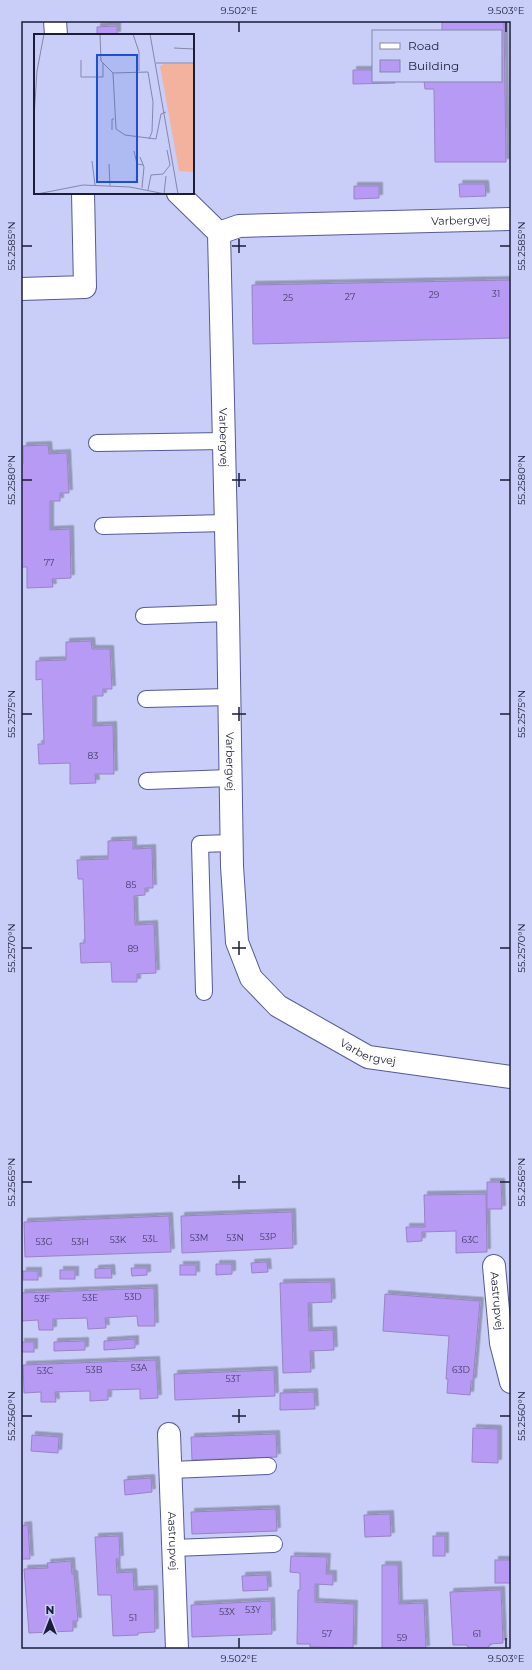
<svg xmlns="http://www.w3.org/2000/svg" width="532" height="1670" font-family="Montserrat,sans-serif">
  <defs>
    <filter id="shadow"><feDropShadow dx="3.5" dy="-3.5" stdDeviation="0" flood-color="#0004"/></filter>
  </defs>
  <rect width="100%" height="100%" fill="#c8cef8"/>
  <g fill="#b79af4" stroke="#9883c4" filter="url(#shadow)">
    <polygon points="442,21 504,21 506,162 435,162 434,89 425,89 424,81 501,81 501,31 442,31"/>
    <polygon points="117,26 117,35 97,35 97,27"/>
    <polygon points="353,70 373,70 373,81 395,81 395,83 353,84"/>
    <polygon points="459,184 485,184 486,196 460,197"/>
    <polygon points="354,186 379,186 379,198 354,199"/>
    <polygon points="511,280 511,338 253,344 252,285"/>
    <polygon points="48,445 49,454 67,453 69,493 60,493 60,501 50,501 50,530 70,529 71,578 52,579 53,587 27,588 27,567 21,567 21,464 23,464 23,446"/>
    <polygon points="91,641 92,649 110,649 112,689 103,689 103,696 93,696 93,726 113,725 114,774 95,774 96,783 70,784 70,763 39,764 38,744 44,744 42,679 36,680 36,661 66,660 66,642"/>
    <polygon points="133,840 133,849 152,848 153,888 145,888 145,895 134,896 135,925 154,924 156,973 137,974 137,982 112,982 111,962 81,963 80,943 85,943 83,879 78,879 77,860 108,859 108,841"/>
    <polygon points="487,1182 501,1182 502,1209 487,1209"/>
    <polygon points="486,1194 487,1252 456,1253 456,1231 422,1232 422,1241 407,1242 406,1227 425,1227 424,1195"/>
    <polygon points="292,1212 293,1248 182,1253 181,1216"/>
    <polygon points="169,1216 171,1252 25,1257 24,1222"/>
    <polygon points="267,1262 268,1272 252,1273 251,1263"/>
    <polygon points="216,1264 232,1264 232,1274 216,1275"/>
    <rect x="180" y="1265" width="16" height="10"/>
    <polygon points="111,1268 112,1278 95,1278 95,1269"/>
    <polygon points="131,1268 147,1268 147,1275 132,1276"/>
    <rect x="60" y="1270" width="15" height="9"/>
    <rect x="23" y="1271" width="15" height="9"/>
    <polygon points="331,1282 332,1302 308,1303 309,1331 333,1330 334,1350 310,1351 311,1372 283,1373 280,1283"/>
    <polygon points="154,1288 155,1326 138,1326 137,1316 105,1318 106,1328 88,1329 87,1318 53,1319 53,1330 39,1330 38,1320 22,1321 21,1293"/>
    <polygon points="385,1294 480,1301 473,1381 471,1381 470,1395 447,1393 448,1379 446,1379 449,1336 383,1331"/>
    <polygon points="135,1339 135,1348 104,1350 104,1341"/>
    <polygon points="85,1341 85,1350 54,1351 54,1342"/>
    <rect x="21" y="1342" width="13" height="10"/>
    <polygon points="156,1360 158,1398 140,1399 140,1389 108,1390 108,1400 90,1401 90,1391 55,1392 56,1402 41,1402 41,1392 24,1393 23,1365"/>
    <polygon points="274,1370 275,1396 175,1400 174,1374"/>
    <polygon points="314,1392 315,1409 280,1410 280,1393"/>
    <polygon points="473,1428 498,1429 498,1463 472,1462"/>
    <polygon points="276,1434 277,1457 192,1460 191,1437"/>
    <polygon points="32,1435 59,1437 58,1453 31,1451"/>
    <polygon points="151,1478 152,1492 125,1495 124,1480"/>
    <polygon points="276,1509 277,1531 192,1534 191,1512"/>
    <polygon points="390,1514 391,1536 365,1537 364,1515"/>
    <polygon points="28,1525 30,1559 21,1559 21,1526"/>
    <polygon points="119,1536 120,1559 116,1559 117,1573 133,1572 134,1590 154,1589 155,1632 138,1633 138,1635 113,1636 111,1595 98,1595 95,1537"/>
    <rect x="433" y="1536" width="12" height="20"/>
    <polygon points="291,1556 327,1557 326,1574 333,1574 333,1585 315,1584 315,1602 354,1604 353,1648 310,1647 310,1644 297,1644 298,1590 300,1590 300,1573 290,1572"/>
    <rect x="495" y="1560" width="16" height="23"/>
    <polygon points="71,1561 72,1574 74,1574 78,1621 73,1621 73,1631 29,1633 24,1569 48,1568 47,1563"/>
    <polygon points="382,1565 398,1565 399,1604 424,1603 426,1649 382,1649"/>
    <polygon points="267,1575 268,1590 243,1591 242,1576"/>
    <polygon points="501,1590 503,1643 490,1644 487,1649 469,1649 467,1645 453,1645 450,1592"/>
    <polygon points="271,1601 272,1634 192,1637 191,1605"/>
  </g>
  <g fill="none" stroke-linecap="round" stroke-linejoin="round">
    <g stroke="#545a97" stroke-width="18">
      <g id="service">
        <polyline points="97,443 224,441"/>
        <polyline points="103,526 226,523"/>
        <polyline points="144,616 228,613"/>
        <polyline points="146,699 229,697"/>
        <polyline points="147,781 230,778"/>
        <polyline points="204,992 200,844 231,843"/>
        <polyline points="171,1470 268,1466"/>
        <polyline points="174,1548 274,1544"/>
      </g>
    </g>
    <g stroke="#545a97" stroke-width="24">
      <g id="minor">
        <polyline points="55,21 56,35"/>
        <path id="s1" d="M178,193l41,40 9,380 4,253 5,76 14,36 27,28 90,51 143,20"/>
        <path id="s2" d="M219,233l20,-7 272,-7"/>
        <polyline points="21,289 85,287 83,193"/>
        <path id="s3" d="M494,1266l7,77 10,39"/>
        <path id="s4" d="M169,1434l8,215"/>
      </g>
    </g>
    <use href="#service" stroke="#fff" stroke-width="16"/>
    <use href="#minor" stroke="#fff" stroke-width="22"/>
  </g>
  <path fill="none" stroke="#1b1d37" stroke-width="1.5" d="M239,22v10M506,22v10M239,239v14M22,246h10M232,246h14M500,246h10M239,473v14M22,480h10M232,480h14M500,480h10M239,707v14M22,714h10M232,714h14M500,714h10M239,941v14M22,948h10M232,948h14M500,948h10M239,1175v14M22,1182h10M232,1182h14M500,1182h10M239,1409v14M22,1416h10M232,1416h14M500,1416h10M239,1638v10M506,1638v10"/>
  <g text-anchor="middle" stroke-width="3.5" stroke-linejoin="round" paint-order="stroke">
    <g font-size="9" fill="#423c66">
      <text x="496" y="297">31</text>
      <text x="434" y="298">29</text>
      <text x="350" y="300">27</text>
      <text x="288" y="301">25</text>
      <text x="49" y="566">77</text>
      <text x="93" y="759">83</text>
      <text x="131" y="888">85</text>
      <text x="133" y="952">89</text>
      <text x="268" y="1240">53P</text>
      <text x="199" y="1241">53M</text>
      <text x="235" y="1241">53N</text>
      <text x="150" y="1242">53L</text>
      <text x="118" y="1243">53K</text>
      <text x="470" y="1243">63C</text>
      <text x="44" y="1245">53G</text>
      <text x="80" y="1245">53H</text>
      <text x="133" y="1300">53D</text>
      <text x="90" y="1301">53E</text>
      <text x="42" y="1302">53F</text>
      <text x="139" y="1371">53A</text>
      <text x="94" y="1373">53B</text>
      <text x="461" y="1373">63D</text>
      <text x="45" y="1374">53C</text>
      <text x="233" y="1382">53T</text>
      <text x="253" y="1613">53Y</text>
      <text x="227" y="1615">53X</text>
      <text x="133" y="1621">51</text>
      <text x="327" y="1637">57</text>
      <text x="477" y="1637">61</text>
      <text x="402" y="1641">59</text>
    </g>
    <g font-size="11" fill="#1b1d37" stroke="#c8cef8">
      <text dy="4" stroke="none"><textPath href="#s2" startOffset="243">Varbergvej</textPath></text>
      <text dy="4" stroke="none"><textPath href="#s1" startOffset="262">Varbergvej</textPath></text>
      <text dy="4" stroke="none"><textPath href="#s1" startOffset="586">Varbergvej</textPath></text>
      <text dy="4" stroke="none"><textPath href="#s1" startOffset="946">Varbergvej</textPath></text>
      <text dy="4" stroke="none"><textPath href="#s3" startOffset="35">Aastrupvej</textPath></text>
      <text dy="4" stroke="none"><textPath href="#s4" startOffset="107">Aastrupvej</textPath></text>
    </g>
  </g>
  <g transform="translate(34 34)">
    <rect width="160" height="160" fill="#c8cef8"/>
    <path d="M130,30h30v108l-15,-1 -19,-105z" fill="#f2b29e"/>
    <path fill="none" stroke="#8387ab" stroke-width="1" d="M66,0l1,27 12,12 3,56 9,6 31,4 5,-25 5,-2M99,0l6,18v19M116,0l28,160M140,14l20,1M47,26v17h22v-14M122,29h38M79,39l35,-1 5,30 -1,30 -3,7M0,83l3,-46 7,-37M78,96v-11h2M100,117l3,13 6,1M106,123l4,10 -2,21M58,127l3,24M75,130l1,22M114,156l3,-15 12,-1 7,-9 -3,-15M3,160l46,-9 47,2 35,7M130,160l2,-18"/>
    <path fill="#1d4ed8" fill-opacity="0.15" stroke="#1d4ed8" stroke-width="2" d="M63,21h40v127h-40z"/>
    <rect width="160" height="160" fill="none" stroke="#1b1d37" stroke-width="2"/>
  </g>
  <rect width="532" height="1670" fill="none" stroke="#c8cef8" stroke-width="44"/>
  <rect x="372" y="30" width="130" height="52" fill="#c8cef8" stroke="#8387ab"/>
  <rect x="380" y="43" width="20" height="6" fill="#ffffff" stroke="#8387ab"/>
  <text x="408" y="50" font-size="12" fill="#1b1d37">Road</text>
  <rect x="380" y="60" width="20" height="12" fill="#b79af4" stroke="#8387ab"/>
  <text x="408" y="70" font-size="12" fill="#1b1d37">Building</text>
  <g transform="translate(50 1620)" stroke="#c8cef8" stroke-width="3" paint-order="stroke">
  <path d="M0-3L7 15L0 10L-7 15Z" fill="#1b1d37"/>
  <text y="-6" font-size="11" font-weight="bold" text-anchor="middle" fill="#1b1d37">N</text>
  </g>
  <rect x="22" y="22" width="488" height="1626" fill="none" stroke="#1b1d37" stroke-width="1.5"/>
  <g font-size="10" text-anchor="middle" fill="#1b1d37">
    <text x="239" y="14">9.502°E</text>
    <text x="506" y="14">9.503°E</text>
    <text transform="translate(11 246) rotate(-90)" y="4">55.2585°N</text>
    <text transform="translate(521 246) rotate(-90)" y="4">55.2585°N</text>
    <text transform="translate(11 480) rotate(-90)" y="4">55.2580°N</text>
    <text transform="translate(521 480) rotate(-90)" y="4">55.2580°N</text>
    <text transform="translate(11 714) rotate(-90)" y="4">55.2575°N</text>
    <text transform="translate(521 714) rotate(-90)" y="4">55.2575°N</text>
    <text transform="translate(11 948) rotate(-90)" y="4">55.2570°N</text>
    <text transform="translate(521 948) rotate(-90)" y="4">55.2570°N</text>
    <text transform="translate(11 1182) rotate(-90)" y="4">55.2565°N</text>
    <text transform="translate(521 1182) rotate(-90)" y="4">55.2565°N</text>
    <text transform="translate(11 1416) rotate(-90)" y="4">55.2560°N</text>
    <text transform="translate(521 1416) rotate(-90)" y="4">55.2560°N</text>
    <text x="239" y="1662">9.502°E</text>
    <text x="506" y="1662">9.503°E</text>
  </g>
</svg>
